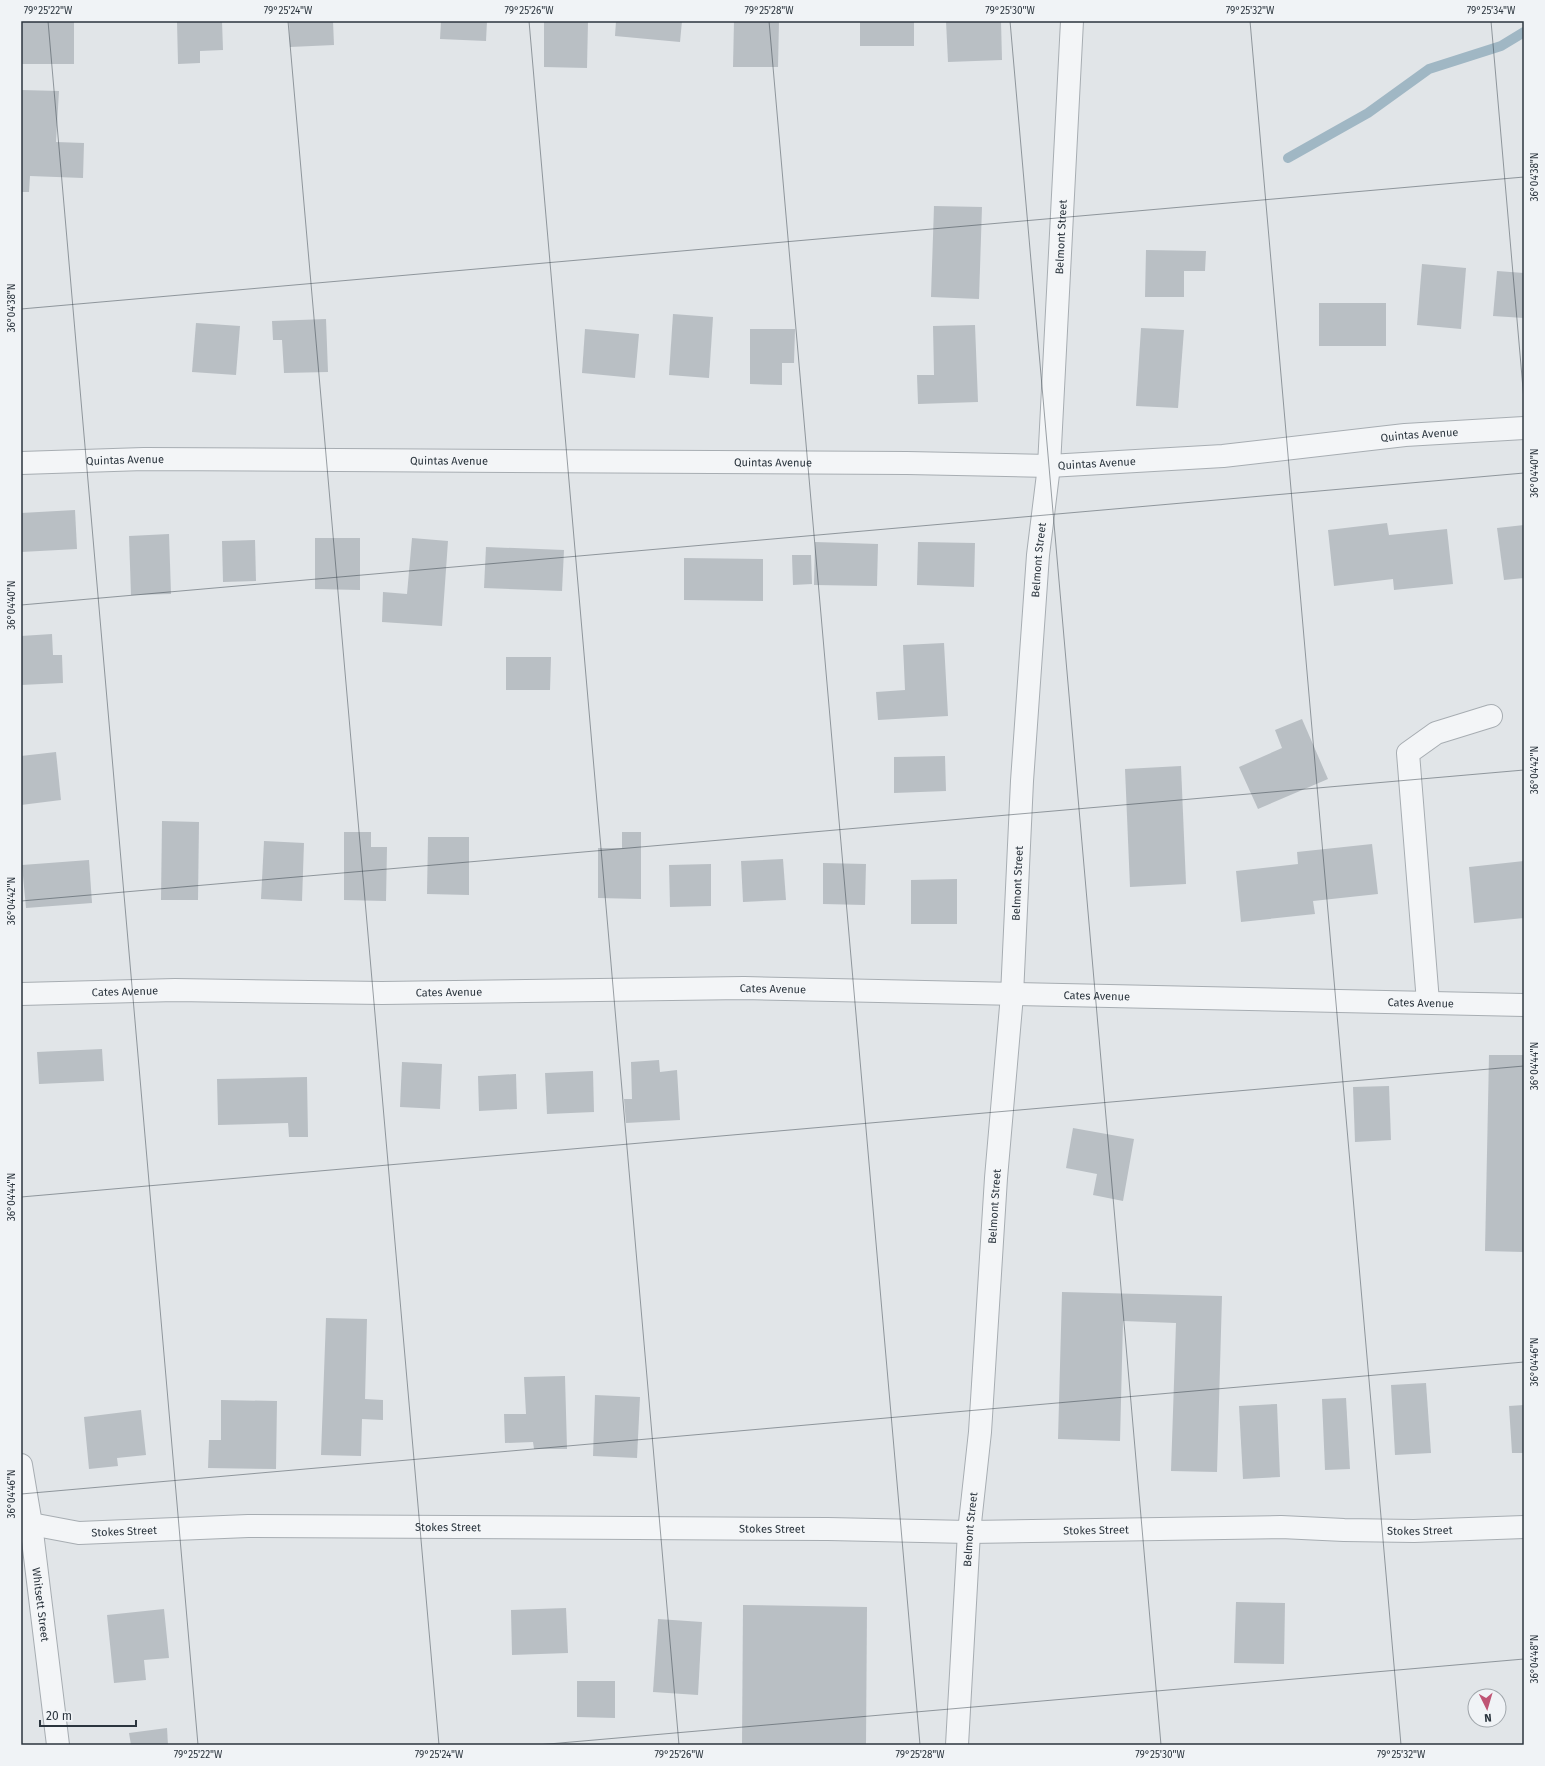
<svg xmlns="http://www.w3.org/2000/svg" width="1545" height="1766" font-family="'Fira Sans',sans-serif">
  <rect width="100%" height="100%" fill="#e1e5e8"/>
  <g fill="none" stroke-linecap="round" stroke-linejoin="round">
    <polyline stroke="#a0b7c4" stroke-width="10" points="1288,158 1368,113 1429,69 1501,46 1524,32"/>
  </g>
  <g fill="#b9bfc4">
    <rect x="21" y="21" width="53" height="43"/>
    <polygon points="177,21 222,21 223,50 200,51 200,63 178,64"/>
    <polygon points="289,21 333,21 334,45 290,47"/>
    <polygon points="441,21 487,21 486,41 440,39"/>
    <polygon points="544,21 588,21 587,68 544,67"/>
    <polygon points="616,21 682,21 680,42 615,36"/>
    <polygon points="734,21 779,21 778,67 733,67"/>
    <rect x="860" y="21" width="54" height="25"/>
    <polygon points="946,21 1001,21 1002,60 948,62"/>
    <polygon points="21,90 59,91 56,142 84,143 83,178 30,176 29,192 21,192"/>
    <polygon points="934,206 982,207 979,299 931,297"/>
    <polygon points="1146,250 1206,251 1205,271 1184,271 1184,297 1145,297"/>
    <polygon points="1422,264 1466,268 1461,329 1417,325"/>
    <polygon points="1497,271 1524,273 1524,318 1493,316"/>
    <rect x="1319" y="303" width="67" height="43"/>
    <polygon points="673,314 713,317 709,378 669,375"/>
    <polygon points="326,319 328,372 284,373 282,340 273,340 272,321"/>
    <polygon points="196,323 240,326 236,375 192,372"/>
    <polygon points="975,325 978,402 918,404 917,375 934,375 933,326"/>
    <polygon points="1141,328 1184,330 1178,408 1136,406"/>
    <polygon points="585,329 639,334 635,378 582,373"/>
    <polygon points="750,329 795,329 794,363 782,363 782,385 750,384"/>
    <polygon points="75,510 77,549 21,552 21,513"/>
    <polygon points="1387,523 1389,535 1447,529 1453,584 1394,590 1393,579 1334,586 1328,530"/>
    <polygon points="1524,525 1524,578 1504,580 1497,528"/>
    <polygon points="169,534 171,594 131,595 129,536"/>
    <polygon points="315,538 360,538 360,590 315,589"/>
    <polygon points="412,538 448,541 442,626 382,622 383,592 407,594"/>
    <polygon points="255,540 256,581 223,582 222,541"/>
    <polygon points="815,542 878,544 877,586 814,585"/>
    <polygon points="918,542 975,543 974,587 917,585"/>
    <polygon points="486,547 564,550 562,591 484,588"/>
    <polygon points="792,555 811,555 812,584 793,585"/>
    <polygon points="684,558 763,559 763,601 684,600"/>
    <polygon points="52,634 53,655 62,655 63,683 21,685 21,636"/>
    <polygon points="944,643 948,716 878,720 876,692 905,690 903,645"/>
    <polygon points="506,657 551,657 550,690 506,690"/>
    <polygon points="1302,719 1328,779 1258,809 1239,767 1282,748 1275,730"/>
    <polygon points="56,752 61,800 21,805 21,756"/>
    <polygon points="945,756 946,791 894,793 894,757"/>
    <polygon points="1181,766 1186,884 1130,887 1125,769"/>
    <polygon points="162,821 199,822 198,900 161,900"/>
    <polygon points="344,832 371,832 371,847 387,847 386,901 344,900"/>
    <polygon points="622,832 641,832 641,899 598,898 598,848 622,848"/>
    <polygon points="428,837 469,837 469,895 427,894"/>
    <polygon points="264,841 304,843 302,901 261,899"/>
    <polygon points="1372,844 1378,894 1313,901 1315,914 1241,922 1236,871 1298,864 1297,852"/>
    <polygon points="783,859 786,900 743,902 741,861"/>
    <polygon points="89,860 92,903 26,908 22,865"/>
    <polygon points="1524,861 1524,918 1474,923 1469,867"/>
    <polygon points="823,863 866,864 865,905 823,904"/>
    <polygon points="711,864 711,906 670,907 669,865"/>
    <polygon points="957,879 957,924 911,924 911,880"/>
    <polygon points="102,1049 104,1081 39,1084 37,1052"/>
    <polygon points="1489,1055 1524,1055 1524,1252 1485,1251"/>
    <polygon points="659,1060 660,1072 677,1070 680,1120 626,1123 624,1099 632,1099 631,1062"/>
    <polygon points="402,1062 442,1064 440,1109 400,1107"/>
    <polygon points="593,1071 594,1112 547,1114 545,1073"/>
    <polygon points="516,1074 517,1109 479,1111 478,1076"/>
    <polygon points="307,1077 308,1137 289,1137 288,1123 218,1125 217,1079"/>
    <polygon points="1389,1086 1391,1140 1355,1142 1353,1087"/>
    <polygon points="1073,1128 1134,1139 1123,1201 1093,1195 1097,1174 1066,1168"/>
    <polygon points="1062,1292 1222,1296 1217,1472 1171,1471 1176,1323 1123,1321 1120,1441 1058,1439"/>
    <polygon points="326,1318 367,1319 365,1399 383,1400 383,1420 362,1419 361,1456 321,1455"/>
    <polygon points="565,1376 567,1449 534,1449 533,1442 505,1443 504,1414 526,1414 524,1377"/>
    <polygon points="1426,1383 1431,1453 1395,1455 1391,1385"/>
    <polygon points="595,1395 640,1397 637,1458 593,1456"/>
    <polygon points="1346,1398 1350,1469 1325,1470 1322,1399"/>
    <polygon points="221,1400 277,1401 276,1469 208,1468 209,1440 221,1440"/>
    <polygon points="1277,1404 1280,1477 1243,1479 1239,1406"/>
    <polygon points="1524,1405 1524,1453 1512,1453 1509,1406"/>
    <polygon points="141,1410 146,1455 117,1458 118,1466 89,1469 84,1417"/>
    <polygon points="1236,1602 1285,1603 1284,1664 1234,1663"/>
    <polygon points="743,1605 867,1607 866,1745 742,1745"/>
    <polygon points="566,1608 568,1653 512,1655 511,1610"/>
    <polygon points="164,1609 169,1658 144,1660 146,1680 114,1683 107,1615"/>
    <polygon points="658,1619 702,1622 698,1695 653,1692"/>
    <polygon points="577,1681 615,1681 615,1718 577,1717"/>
    <polygon points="167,1728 168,1745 131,1745 129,1733"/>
  </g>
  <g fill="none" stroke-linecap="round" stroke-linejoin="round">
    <g stroke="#a7adb2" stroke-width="24">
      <g id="minor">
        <path id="s1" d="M21,463l123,-4 763,4 142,3 174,-10 182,-21 119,-7"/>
        <path id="s2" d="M21,994l154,-4 207,3 362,-5 780,17"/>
        <polyline points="1428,1002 1408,753 1436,733 1491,716"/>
        <path id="s3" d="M21,1465l10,59 27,221"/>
        <path id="s4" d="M21,1524h10l48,9 169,-7 580,3 141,3 312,-5 63,3 70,1 110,-4"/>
        <path id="s5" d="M957,1745l12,-213 11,-100 16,-254 16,-183 10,-214 16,-226 11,-89 23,-445"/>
      </g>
    </g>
    <use href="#minor" stroke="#f3f5f7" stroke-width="22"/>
  </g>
  <path fill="none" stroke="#2b353e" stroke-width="1" stroke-opacity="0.45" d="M48,21l150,1724M288,21l151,1724M529,21l150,1724M769,21l151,1724M1010,21l151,1724M1250,21l151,1724M1491,21l33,379M21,309l1503,-132M21,605l1503,-132M21,901l1503,-131M21,1197l1503,-131M21,1494l1503,-132M537,1745l987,-86"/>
  <g text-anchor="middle" stroke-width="3" stroke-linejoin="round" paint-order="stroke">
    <g font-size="11" fill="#2b353e" stroke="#f0f3f6">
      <text dy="4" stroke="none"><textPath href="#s5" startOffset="1512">Belmont Street</textPath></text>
      <text dy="4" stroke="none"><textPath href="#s1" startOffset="1400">Quintas Avenue</textPath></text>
      <text dy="4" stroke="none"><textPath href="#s1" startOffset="104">Quintas Avenue</textPath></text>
      <text dy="4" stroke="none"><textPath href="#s1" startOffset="428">Quintas Avenue</textPath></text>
      <text dy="4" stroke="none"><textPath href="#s1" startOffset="752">Quintas Avenue</textPath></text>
      <text dy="4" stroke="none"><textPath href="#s1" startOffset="1076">Quintas Avenue</textPath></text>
      <text dy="4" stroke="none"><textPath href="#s5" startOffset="1188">Belmont Street</textPath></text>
      <text dy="4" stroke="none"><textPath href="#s5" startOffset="864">Belmont Street</textPath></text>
      <text dy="4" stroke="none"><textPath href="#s2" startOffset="752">Cates Avenue</textPath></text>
      <text dy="4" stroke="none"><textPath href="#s2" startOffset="104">Cates Avenue</textPath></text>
      <text dy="4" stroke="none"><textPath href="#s2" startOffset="428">Cates Avenue</textPath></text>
      <text dy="4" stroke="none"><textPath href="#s2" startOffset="1076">Cates Avenue</textPath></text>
      <text dy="4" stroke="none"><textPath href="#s2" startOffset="1400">Cates Avenue</textPath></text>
      <text dy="4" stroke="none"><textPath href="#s5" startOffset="540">Belmont Street</textPath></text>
      <text dy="4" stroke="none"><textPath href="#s4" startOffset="428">Stokes Street</textPath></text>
      <text dy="4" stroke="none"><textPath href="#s4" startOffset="752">Stokes Street</textPath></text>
      <text dy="4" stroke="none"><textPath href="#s5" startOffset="216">Belmont Street</textPath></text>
      <text dy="4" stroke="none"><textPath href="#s4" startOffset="1076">Stokes Street</textPath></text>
      <text dy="4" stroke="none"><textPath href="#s4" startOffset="1400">Stokes Street</textPath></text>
      <text dy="4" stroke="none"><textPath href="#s4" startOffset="104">Stokes Street</textPath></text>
      <text dy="4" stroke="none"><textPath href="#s3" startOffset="141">Whitsett Street</textPath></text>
    </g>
  </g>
  <rect width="1545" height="1766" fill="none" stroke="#f0f3f6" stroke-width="44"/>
  <g transform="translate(1487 1708) rotate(175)"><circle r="19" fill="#f0f3f6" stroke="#a1a7ac"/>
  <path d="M0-3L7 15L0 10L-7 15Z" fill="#bf5474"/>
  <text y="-6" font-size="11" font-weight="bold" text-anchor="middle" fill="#2b353e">N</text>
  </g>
  <path d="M40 1720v6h96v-6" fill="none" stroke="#2b353e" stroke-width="2"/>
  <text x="46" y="1720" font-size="12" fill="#2b353e" stroke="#f0f3f6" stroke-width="3" paint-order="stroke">20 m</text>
  <rect x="22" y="22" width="1501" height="1722" fill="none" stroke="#2b353e" stroke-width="1.5"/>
  <g font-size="10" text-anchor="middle" fill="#2b353e">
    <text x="48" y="14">79°25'22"W</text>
    <text x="288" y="14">79°25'24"W</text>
    <text x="529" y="14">79°25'26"W</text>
    <text x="769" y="14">79°25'28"W</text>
    <text x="1010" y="14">79°25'30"W</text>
    <text x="1250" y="14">79°25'32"W</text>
    <text x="1491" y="14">79°25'34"W</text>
    <text transform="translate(1534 177) rotate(-90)" y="4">36°04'38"N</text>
    <text transform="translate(11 308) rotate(-90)" y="4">36°04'38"N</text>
    <text transform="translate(1534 473) rotate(-90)" y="4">36°04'40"N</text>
    <text transform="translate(11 605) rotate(-90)" y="4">36°04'40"N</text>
    <text transform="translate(1534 770) rotate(-90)" y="4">36°04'42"N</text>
    <text transform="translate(11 901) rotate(-90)" y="4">36°04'42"N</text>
    <text transform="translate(1534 1066) rotate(-90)" y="4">36°04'44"N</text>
    <text transform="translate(11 1197) rotate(-90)" y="4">36°04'44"N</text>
    <text transform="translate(1534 1362) rotate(-90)" y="4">36°04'46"N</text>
    <text transform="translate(11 1494) rotate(-90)" y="4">36°04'46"N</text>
    <text transform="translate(1534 1659) rotate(-90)" y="4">36°04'48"N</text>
    <text x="198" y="1758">79°25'22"W</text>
    <text x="439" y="1758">79°25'24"W</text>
    <text x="679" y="1758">79°25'26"W</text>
    <text x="920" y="1758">79°25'28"W</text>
    <text x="1160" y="1758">79°25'30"W</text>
    <text x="1401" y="1758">79°25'32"W</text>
  </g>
</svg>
